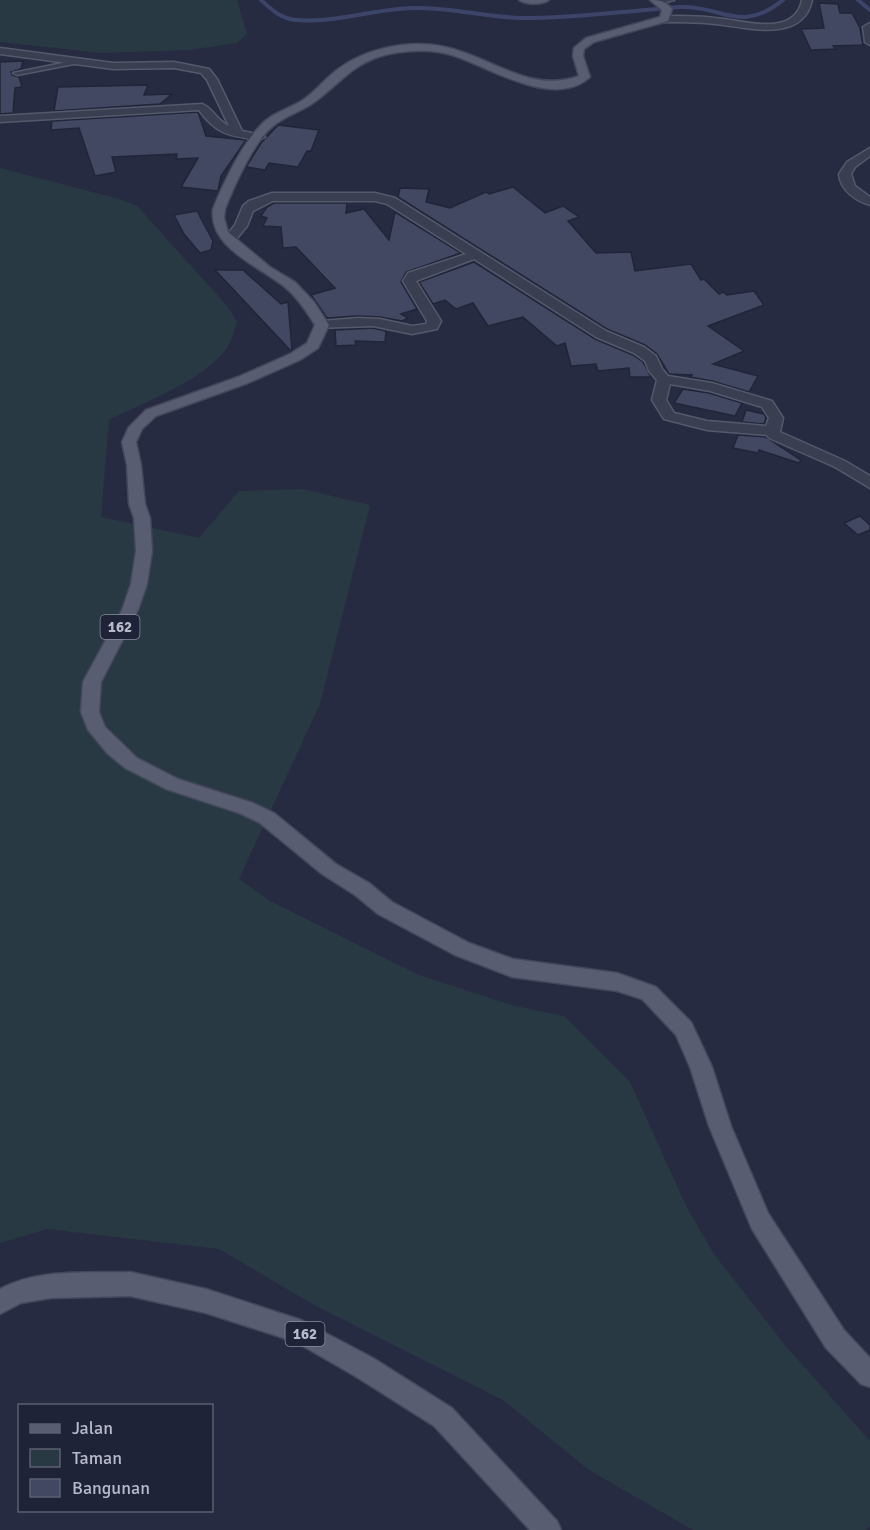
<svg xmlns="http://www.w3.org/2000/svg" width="870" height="1530" font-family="Signika,sans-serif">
  <rect width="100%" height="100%" fill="#262b42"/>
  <g fill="#283943">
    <polygon points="0,0 237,0 247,34 237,43 190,50 102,53 0,42"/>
    <path d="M0,168l119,31 18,7 91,101 9,15c-3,8 -5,19 -10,26 -24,33 -83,54 -118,72l-8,97 98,21 40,-47 64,-2 67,16 -50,199 -81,175 31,22 149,74 96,31 49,10 66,66 57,126 27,46 70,90 86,97v85l-4,4h-173l-104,-60 -86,-70 -187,-94 -97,-57 -172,-20 -47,14z"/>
  </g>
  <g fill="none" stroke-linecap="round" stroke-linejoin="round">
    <g stroke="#3c446a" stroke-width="4">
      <path d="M261,0c10,9 20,19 35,20 39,3 78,-11 117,-12 37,-1 72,9 108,10 53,0 106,-7 159,-11 42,-2 60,28 103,-7"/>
      <polyline points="858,0 870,10"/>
    </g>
  </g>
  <g fill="#424862" stroke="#212539" stroke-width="1.5">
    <polygon points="819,3 838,4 840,13 852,13 860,28 863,45 833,46 836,49 811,50 801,29 824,28"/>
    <polygon points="23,61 21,69 11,72 12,75 19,77 22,87 15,88 13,113 0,114 0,62"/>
    <polygon points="148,85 144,95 172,94 160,104 54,111 58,87"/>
    <polygon points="198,112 206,136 246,140 221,176 218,191 181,187 198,158 176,159 177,154 112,157 116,172 95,176 79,128 51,130 52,121"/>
    <polygon points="278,125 319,130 311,151 307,151 298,167 269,163 265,170 246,167 261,143"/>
    <polygon points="513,187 545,213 563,206 579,217 568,221 596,253 631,252 635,271 691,264 701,280 704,279 719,294 723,292 727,295 754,291 764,305 708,326 744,351 713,364 758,376 749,392 712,381 690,377 692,375 669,374 657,354 645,345 607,329 398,197 400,188 429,189 426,202 450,208 486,192 489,194"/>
    <polygon points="274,203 347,203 346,213 364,209 389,240 395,212 461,253 406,272 401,282 417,309 401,314 408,318 402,321 380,317 358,316 327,318 311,295 335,288 296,247 283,248 281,227 263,226 267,218 261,216 267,207"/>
    <polygon points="197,211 213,241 211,250 200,253 184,234 174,215"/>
    <polygon points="474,262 595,339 633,355 643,362 651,377 630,377 629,368 598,371 596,364 571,366 565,343 557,346 523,317 488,326 473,303 456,309 445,300 433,304 419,282"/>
    <polygon points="215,270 243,270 281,304 288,302 292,350 291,351"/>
    <polygon points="373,328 386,331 385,342 355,341 356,345 336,346 335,330"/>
    <polygon points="683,389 709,393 742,403 735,416 674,403"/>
    <polygon points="746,410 764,414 766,418 764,424 742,422"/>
    <polygon points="738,435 766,437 801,460 799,463 759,450 758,453 733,448"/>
    <polygon points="860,516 870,525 870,530 858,535 844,523"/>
  </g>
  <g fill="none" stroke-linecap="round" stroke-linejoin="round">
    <g stroke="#55596c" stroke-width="3">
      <polygon id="service" points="77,60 81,62 79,63 17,75 13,73"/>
    </g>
    <g stroke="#55596c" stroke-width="3">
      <g id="minor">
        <polygon points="654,0 674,0 658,4"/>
        <path d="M802,0h10c-9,44 -67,27 -97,24 -17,-2 -34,-2 -51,-2l-5,-3c6,-4 15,-3 22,-3 15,0 29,1 43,3 24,3 71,17 78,-19z"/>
        <polygon points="870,23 870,45 865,42 863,27"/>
        <path d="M0,48l113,15 61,-1 35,7 8,10 25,52 21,4 2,2 -6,3c-29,-4 -42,-5 -60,-30l-199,12v-6l202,-12c11,4 14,16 27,22l-22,-46 -6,-7 -27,-5 -61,1 -113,-15z"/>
        <path d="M870,148v8l-15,11 -4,7 4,12 15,11v8c-14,-4 -30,-15 -31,-31l8,-12z"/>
        <path d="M272,193h103l20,5 211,133 38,16 12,9 6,13 6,7 44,7 60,18 11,17 -3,14 65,29 25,15v12l-35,-21 -66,-29 -2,-3 -60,-5 -43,-11 -12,-19 5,-20 -8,-9 -4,-10 -11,-8 -38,-16 -122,-78 -58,22 25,40 -4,8 -25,5 -39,-8 -56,2 -2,-3 7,-4 36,-3 22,1 32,7 14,-2 1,-3 -24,-40 5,-8 58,-19 -79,-50 -12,-3h-102l-20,10 -6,15 -14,17h-8l-2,-3 12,-15 8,-19 6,-5zM670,384l40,7 52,16 7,11 -3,8 -59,-5 -33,-8 -8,-13z"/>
      </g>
    </g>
    <g stroke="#44475b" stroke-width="3">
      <g id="primary">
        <path d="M519,0h30c-7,5 -23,5 -30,0z"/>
        <path d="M650,0c10,0 15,1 22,9l-4,12 -74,21 -10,7 -1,7 7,21c-37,33 -100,-10 -138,-22 -20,-6 -43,-5 -63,-1 -36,8 -49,30 -76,49 -13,9 -28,13 -40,23 -19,15 -39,60 -48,83l-1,9 4,14 42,35 25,15 19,20 15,23 -11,23 -18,12 -52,23 -92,33 -14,13 -6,13 5,23 4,39 5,14 2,33 -5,33 -9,26 -37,72 -2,30 6,15 32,31 41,21 75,24 21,10 62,51 33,19 23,19 77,41 44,16 104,14 39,14 35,35 21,45 19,59 37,87 76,117 26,28v29l-9,-3 -35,-36 -74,-119 -43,-103 -19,-59 -14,-32 -34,-36 -25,-8 -105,-14 -57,-22 -77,-41 -23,-19 -33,-21 -62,-51 -21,-10 -73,-24 -41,-21 -18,-15 -19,-23 -7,-18 2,-30 39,-72 9,-26 5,-33 -2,-33 -5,-14 -2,-39 -5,-23 7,-15 17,-17 92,-33 52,-23 17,-11 8,-18c-8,-13 -17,-27 -29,-37 -25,-21 -78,-40 -73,-79 11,-27 27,-61 47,-83 11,-13 29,-17 43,-26 12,-8 22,-21 34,-30 29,-22 73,-31 108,-23 47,10 85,47 134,29l-6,-20 1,-8 12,-10 74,-21 2,-7z"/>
        <path d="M130,1272l76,17 95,31 72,38 79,50 105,113 4,9h-31l-96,-104 -79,-50 -59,-34 -90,-29 -76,-17 -79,2 -30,5 -21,11v-25c38,-21 88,-16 130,-17z"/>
      </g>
    </g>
    <use href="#service" fill="#3a3e51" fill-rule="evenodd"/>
    <use href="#minor" fill="#3a3e51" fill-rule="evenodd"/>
    <use href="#primary" fill="#585d71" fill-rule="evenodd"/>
  </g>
  <g text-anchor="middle" stroke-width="6" stroke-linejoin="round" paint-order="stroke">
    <g fill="#1f2337" stroke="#898d9f" stroke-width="1.5">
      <rect x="100.5" y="615" width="39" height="24" rx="4.5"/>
      <rect x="285.5" y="1322" width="39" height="24" rx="4.5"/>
    </g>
    <g font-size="15" font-weight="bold" fill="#b7bacb">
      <text x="120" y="632">162</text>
      <text x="305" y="1339">162</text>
    </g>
  </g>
  <rect x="18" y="1404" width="195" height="108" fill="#1f2337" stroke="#5c5f72" stroke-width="1.5"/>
  <rect x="30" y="1424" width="30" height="9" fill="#585d71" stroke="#5c5f72" stroke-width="1.5"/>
  <text x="72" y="1434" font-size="18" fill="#b7bacb">Jalan</text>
  <rect x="30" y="1449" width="30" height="18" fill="#283943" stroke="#5c5f72" stroke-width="1.5"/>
  <text x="72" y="1464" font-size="18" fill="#b7bacb">Taman</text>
  <rect x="30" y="1479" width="30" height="18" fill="#424862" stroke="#5c5f72" stroke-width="1.5"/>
  <text x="72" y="1494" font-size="18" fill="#b7bacb">Bangunan</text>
</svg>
